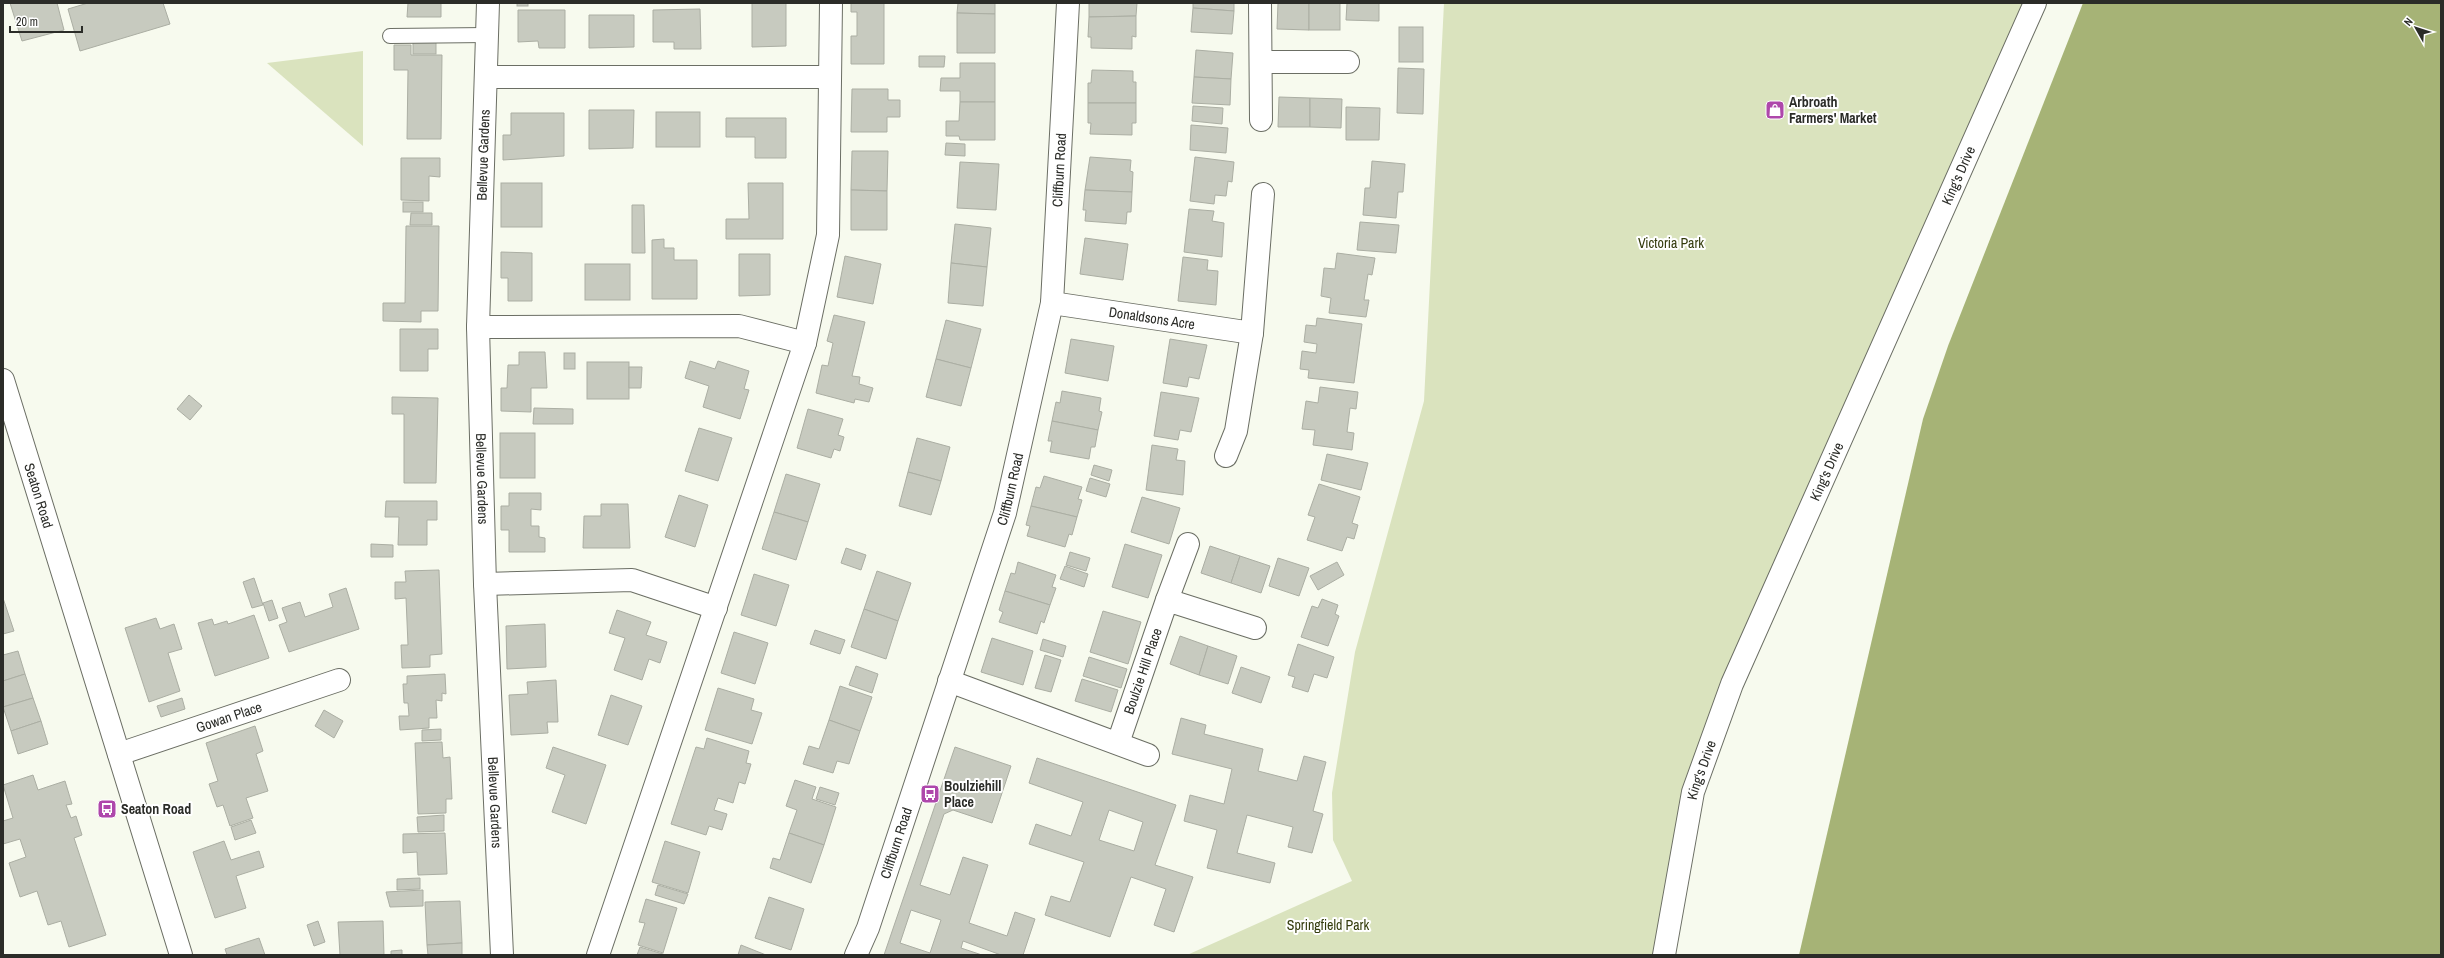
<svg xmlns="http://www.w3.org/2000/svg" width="2444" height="958" font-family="'Archivo Narrow',sans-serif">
  <rect width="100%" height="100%" fill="#f7faee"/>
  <g fill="#dae3be">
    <polygon points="1444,3 2037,3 1693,792 1670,955 1187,955 1352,881 1333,840 1332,793 1355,652 1424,401"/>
    <polygon points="363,51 363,146 267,63"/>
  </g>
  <polygon fill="#a6b376" points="2083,3 2441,3 2441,955 1799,955 1923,419 1948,346"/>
  <g fill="#c7cabf" stroke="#abaea3" fill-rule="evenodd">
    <polygon points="10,3 57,3 64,30 22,41"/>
    <polygon points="88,3 163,3 170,24 80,51 68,9"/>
    <polygon points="408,3 441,3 441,17 407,17"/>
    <rect x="517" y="3" width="11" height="3"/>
    <polygon points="752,3 786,3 786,46 752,47"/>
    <polygon points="851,3 884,3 884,64 851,64 851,36 857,36 857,12 851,12"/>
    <polygon points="958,3 995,3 995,14 957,13"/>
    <polygon points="1089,3 1137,3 1136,16 1089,17"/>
    <polygon points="1193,3 1234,3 1234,11 1193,8"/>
    <polygon points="1278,3 1309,3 1309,30 1277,29"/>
    <rect x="1309" y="3" width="31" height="27"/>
    <polygon points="1347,3 1379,3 1379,21 1346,20"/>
    <polygon points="1193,8 1234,11 1232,34 1191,32"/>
    <polygon points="700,9 701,49 674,49 674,42 653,42 653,10"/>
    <polygon points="518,10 565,10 565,48 539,48 538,41 518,42"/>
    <polygon points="957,13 995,14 995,53 957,53"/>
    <polygon points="589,15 634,15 634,47 589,48"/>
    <polygon points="1136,16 1136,37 1132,36 1132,49 1091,48 1091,37 1088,37 1089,17"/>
    <rect x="1399" y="27" width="24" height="35"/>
    <rect x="413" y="41" width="23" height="13"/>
    <polygon points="394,45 411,45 411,55 442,55 441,139 407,139 408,70 394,70"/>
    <polygon points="1196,50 1233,53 1231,79 1194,77"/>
    <polygon points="919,56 945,56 944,67 919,67"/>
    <polygon points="960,63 995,63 995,102 960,102 960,91 940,91 941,78 960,78"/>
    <polygon points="1398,68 1424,69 1423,114 1397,113"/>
    <polygon points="1092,70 1133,71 1133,82 1136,82 1136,103 1088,103 1088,83 1091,83"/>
    <polygon points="1194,77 1231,79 1230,105 1192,103"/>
    <polygon points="852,89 888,89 888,100 900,100 900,117 887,117 887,132 851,132"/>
    <polygon points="1279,97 1310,98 1310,127 1278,127"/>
    <polygon points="1310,98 1342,99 1341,128 1310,127"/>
    <polygon points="960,102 995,102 995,140 960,140 959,136 946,136 946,121 959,121"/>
    <polygon points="1088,103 1136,103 1136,123 1132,123 1132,135 1090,134 1091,123 1088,123"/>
    <polygon points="1193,106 1223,108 1222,124 1192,121"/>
    <polygon points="1346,107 1380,108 1379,140 1346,140"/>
    <polygon points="589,110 634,110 633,148 589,149"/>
    <rect x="656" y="112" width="44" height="35"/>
    <polygon points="511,113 564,113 564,156 503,160 503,135 511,135"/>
    <polygon points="726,118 786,118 786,158 755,158 755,137 726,137"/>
    <polygon points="1191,125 1228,128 1226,153 1190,150"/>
    <polygon points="946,143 965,144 965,156 945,155"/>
    <polygon points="852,151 888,151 887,191 851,190"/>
    <polygon points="1090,157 1131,160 1130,171 1133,172 1132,192 1085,190"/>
    <polygon points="1195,157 1234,162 1232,182 1228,181 1226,196 1215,195 1214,204 1190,201"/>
    <polygon points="401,158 440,158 440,177 429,176 429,201 401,200"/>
    <polygon points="1372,161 1405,164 1403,192 1398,192 1396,218 1363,215 1365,188 1370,188"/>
    <polygon points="960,162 999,164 996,210 957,208"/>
    <rect x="501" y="183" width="41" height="44"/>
    <polygon points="748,183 783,183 783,239 726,239 726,219 749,219"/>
    <polygon points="851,190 887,191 887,230 851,230"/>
    <polygon points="1085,190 1132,192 1131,212 1127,212 1126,224 1085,221 1086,210 1083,210"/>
    <rect x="403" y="202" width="20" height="10"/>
    <polygon points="632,205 644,205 645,253 632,253"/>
    <polygon points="1189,209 1214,211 1212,221 1224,223 1222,257 1184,252"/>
    <polygon points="411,213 432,213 432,225 410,225"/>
    <polygon points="1360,222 1399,225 1396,253 1357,250"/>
    <polygon points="955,224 991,228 987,267 951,263"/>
    <polygon points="406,226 439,226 438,311 421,311 421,322 383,321 383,303 405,303"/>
    <polygon points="1085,238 1128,244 1123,280 1080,274"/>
    <polygon points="664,239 664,248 674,248 674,260 697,260 697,299 652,299 652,240"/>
    <polygon points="501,252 532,253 532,301 508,301 508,278 501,278"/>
    <polygon points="1337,253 1375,258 1372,275 1368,274 1364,300 1369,300 1366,317 1329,313 1331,298 1321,296 1324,268 1335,269"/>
    <polygon points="739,254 770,254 770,295 739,296"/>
    <polygon points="845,256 881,264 873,304 837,297"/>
    <polygon points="1183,257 1208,260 1207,270 1218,271 1216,305 1178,301"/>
    <polygon points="951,263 987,267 983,306 948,303"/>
    <rect x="585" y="264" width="45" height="36"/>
    <polygon points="834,315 865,322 852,376 860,377 859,384 873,388 869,402 855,399 854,403 816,393 822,365 828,366 833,343 827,341"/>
    <polygon points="1317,318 1362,324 1354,383 1308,378 1309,370 1300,369 1302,351 1316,353 1317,344 1304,342 1306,325 1316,326"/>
    <polygon points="946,320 981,329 971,368 936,359"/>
    <polygon points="400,329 438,329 438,349 428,349 428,371 400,371"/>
    <polygon points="1071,339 1114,346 1108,381 1065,373"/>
    <polygon points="1170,339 1207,345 1199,379 1189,377 1187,387 1163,383"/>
    <polygon points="519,352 545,352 547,388 531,388 531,412 501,411 501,388 507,388 508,365 519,365"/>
    <rect x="564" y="353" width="11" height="16"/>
    <polygon points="936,359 971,368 961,406 926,397"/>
    <polygon points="690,361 715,369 718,361 749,371 744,389 749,390 740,419 703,407 709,386 685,378"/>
    <rect x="587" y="362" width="42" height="37"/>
    <polygon points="629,367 642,367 641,388 629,388"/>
    <polygon points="1320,387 1358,392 1356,409 1350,408 1347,432 1354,433 1352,450 1313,445 1315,430 1302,429 1306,401 1318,403"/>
    <polygon points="1062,391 1101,398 1099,411 1102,412 1098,430 1052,421 1056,402 1060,403"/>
    <polygon points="1161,392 1199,398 1191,432 1180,430 1178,440 1154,436"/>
    <polygon points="189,395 202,406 190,420 177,409"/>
    <polygon points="392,397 438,398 436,483 404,483 404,414 392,414"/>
    <polygon points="534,408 573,409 573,424 533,424"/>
    <polygon points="808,409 843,419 838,435 844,437 840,451 834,449 831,458 797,448"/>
    <polygon points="1052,421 1098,430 1095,447 1091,447 1089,459 1050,452 1052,441 1048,441"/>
    <polygon points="699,428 732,438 718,481 685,471"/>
    <rect x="500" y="433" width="35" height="45"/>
    <polygon points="917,438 950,447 941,481 908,472"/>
    <polygon points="1152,445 1178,449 1176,460 1185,461 1183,495 1146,490"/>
    <polygon points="1327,454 1368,463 1361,490 1321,480"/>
    <polygon points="1094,465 1112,470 1109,481 1091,475"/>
    <polygon points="908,472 941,481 931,515 899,506"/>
    <polygon points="786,474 820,484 808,522 774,512"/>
    <polygon points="1044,476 1082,487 1078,499 1082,500 1077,517 1031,506 1036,487 1040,488"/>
    <polygon points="1090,478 1110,484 1106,497 1086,491"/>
    <polygon points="1319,484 1360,497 1352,523 1358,525 1354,539 1347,537 1342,551 1307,540 1315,517 1308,515"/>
    <polygon points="509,493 541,493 541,510 531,509 531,526 539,526 539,537 545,538 545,552 509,552 509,530 501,530 501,506 509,506"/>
    <polygon points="679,495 708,505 695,547 665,537"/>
    <polygon points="1142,497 1180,508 1169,544 1131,532"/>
    <polygon points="386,501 437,501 437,520 427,520 427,545 398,545 399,517 385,517"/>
    <polygon points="601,504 628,504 630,548 583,548 584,516 601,516"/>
    <polygon points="1031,506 1077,517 1072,535 1069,534 1065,547 1027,536 1030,526 1026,525"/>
    <polygon points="774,512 808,522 796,560 762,549"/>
    <polygon points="371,544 393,545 393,557 371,557"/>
    <polygon points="1125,544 1162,555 1148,598 1112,587"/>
    <polygon points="1210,546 1240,556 1231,583 1201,573"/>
    <polygon points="846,548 866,555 861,570 841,563"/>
    <polygon points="1070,552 1090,558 1086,571 1066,565"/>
    <polygon points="1240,556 1270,566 1261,593 1231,583"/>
    <polygon points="1278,558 1309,568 1299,596 1269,586"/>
    <polygon points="1018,562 1056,575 1052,587 1056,588 1050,605 1005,591 1011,573 1015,574"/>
    <polygon points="1337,562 1344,575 1318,590 1310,576"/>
    <polygon points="1065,566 1088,574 1084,587 1060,579"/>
    <polygon points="439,570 442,654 430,655 430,667 402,668 401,645 408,645 406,598 395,599 395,582 406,582 405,571"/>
    <polygon points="877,571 911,583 898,621 864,609"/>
    <polygon points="754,574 789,585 776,626 741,615"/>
    <polygon points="254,578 263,605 252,608 243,582"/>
    <polygon points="346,588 359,629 289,652 279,625 287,622 282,608 300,602 305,617 333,607 329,594"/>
    <polygon points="1005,591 1050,605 1044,623 1041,621 1037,634 999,622 1003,612 999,610"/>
    <polygon points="3,598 14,631 3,634"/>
    <polygon points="1322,599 1338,605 1335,614 1339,616 1328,646 1301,637 1312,606 1318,608"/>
    <polygon points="272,600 278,618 269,621 263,603"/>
    <polygon points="864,609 898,621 886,659 851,647"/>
    <polygon points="617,610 651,622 646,635 667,642 660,663 649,659 642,680 614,670 625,638 609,633"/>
    <polygon points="1103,611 1141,622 1128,664 1090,652"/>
    <polygon points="254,615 269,658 215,676 198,623 212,619 214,625 227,621 228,624"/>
    <polygon points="156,618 160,629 174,624 182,649 168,653 180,691 149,702 125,628"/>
    <polygon points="545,624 546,667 507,669 506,626"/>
    <polygon points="815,630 845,640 840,654 810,644"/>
    <polygon points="734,632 768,643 755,684 721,673"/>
    <polygon points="1180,636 1208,646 1199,675 1170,664"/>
    <polygon points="992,638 1033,651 1023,685 981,672"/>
    <polygon points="1043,639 1066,646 1063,657 1040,650"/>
    <polygon points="1298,644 1334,657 1327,678 1314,674 1308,692 1292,687 1295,677 1288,675"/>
    <polygon points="1208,646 1237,656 1228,684 1199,675"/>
    <polygon points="18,651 25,674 3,681 3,655"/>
    <polygon points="1045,655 1061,660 1051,692 1035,688"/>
    <polygon points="1089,657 1127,669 1121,688 1083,676"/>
    <polygon points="856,666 878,674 872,693 849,685"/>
    <polygon points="1241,667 1270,677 1261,703 1232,693"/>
    <polygon points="25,674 33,698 3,707 3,681"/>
    <polygon points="445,674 446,694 442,693 442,701 436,700 437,718 429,718 429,728 400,730 399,716 409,716 408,703 404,703 403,684 407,684 407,676"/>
    <polygon points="1082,679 1118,690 1111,712 1075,701"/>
    <polygon points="556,680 558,722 547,722 548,733 511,735 509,695 528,694 527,682"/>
    <polygon points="840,686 872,697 860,731 829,720"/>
    <polygon points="718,688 754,699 751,710 762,713 752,744 705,730"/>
    <polygon points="611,695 642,706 628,745 598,735"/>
    <polygon points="33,698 41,721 11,731 3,707"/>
    <polygon points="182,698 185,709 161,717 157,706"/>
    <polygon points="324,710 343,721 334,738 315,726"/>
    <polygon points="1181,718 1206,725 1204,734 1263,749 1258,771 1297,781 1304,756 1326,762 1313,811 1323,814 1312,853 1288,847 1293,827 1247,815 1237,853 1275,863 1270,883 1207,868 1217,830 1184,821 1190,795 1224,804 1232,769 1172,754"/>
    <polygon points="829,720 860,731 849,764 837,761 833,773 803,764 809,746 819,749"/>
    <polygon points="41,721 48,744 18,754 11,731"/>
    <polygon points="255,726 263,751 256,754 268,791 246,798 253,818 230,826 223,805 217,807 209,784 218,781 206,743"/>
    <polygon points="441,729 441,740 422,741 422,730"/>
    <polygon points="707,738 749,751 746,763 751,764 745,784 739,782 733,803 718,798 714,810 727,814 722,830 709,826 706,835 671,824 696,747 704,749"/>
    <polygon points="442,742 443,758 450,757 452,799 446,799 446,813 418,814 415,743"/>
    <polygon points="553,747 606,765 586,824 552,812 565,775 546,768"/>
    <path d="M955,747l56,19 -19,57 -39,-13 -9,4 -24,71 30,10 13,-38 25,8 -19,58 38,13 8,-24 20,7 -12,36h-22l-38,-14 -2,7 21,7h-98zM911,910l30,10 -11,33 -30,-10z"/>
    <path d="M1037,758l139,47 -21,60 38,12 -19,55 -20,-7 12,-36 -35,-12 -21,60 -65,-22 6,-19 19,6 14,-40 -55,-18 7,-20 35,12 12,-34 -54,-19zM1109,810l34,12 -9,29 -35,-11z"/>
    <polygon points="33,775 38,790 65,781 72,804 66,805 71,818 76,816 82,835 74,838 106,935 69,947 61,921 48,925 37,891 20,897 9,863 26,857 20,839 3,844 3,821 13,818 3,785"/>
    <polygon points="795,780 816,787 812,799 836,807 824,845 789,833 797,810 786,806"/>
    <polygon points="820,787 839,793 835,805 816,799"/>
    <polygon points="444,815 444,831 418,832 417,817"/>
    <polygon points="251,820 256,833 235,840 231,827"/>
    <polygon points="445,833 447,874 418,875 417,852 403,853 403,834"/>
    <polygon points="789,833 824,845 811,883 770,868 773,858 780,860"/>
    <polygon points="224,841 231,860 259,851 264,867 236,876 246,908 215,918 193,852"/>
    <polygon points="665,841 700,852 688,893 652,882"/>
    <polygon points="420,878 420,889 397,890 397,879"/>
    <polygon points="658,885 688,894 684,904 655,895"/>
    <polygon points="423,890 423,906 390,907 386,892"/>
    <polygon points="769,897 804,909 791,950 755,938"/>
    <polygon points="646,899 677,908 663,953 638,945 645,923 639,922"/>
    <polygon points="460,901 462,943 427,945 425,902"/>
    <polygon points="318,921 325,942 314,946 307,925"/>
    <polygon points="383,921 384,955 340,955 338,922"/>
    <polygon points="259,938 265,955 227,955 225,949"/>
    <polygon points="462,943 462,955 428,955 427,945"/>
    <polygon points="741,945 766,955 738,955"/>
    <polygon points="640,947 666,955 637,955"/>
    <polygon points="402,950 402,955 391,955 391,951"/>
  </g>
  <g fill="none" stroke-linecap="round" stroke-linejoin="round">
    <g stroke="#6b6e64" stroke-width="16">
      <polyline id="service" points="390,36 487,35"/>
    </g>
    <g stroke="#6b6e64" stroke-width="24">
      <g id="minor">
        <path id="s1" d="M488,3l-10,324 7,257 17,371"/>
        <polyline points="1260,3 1261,120"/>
        <polyline points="1261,62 1348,62"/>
        <polyline points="486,77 830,77"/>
        <path id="s2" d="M1052,303l200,30"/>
        <polyline points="478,327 739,326 805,343"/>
        <polyline points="1226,456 1236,431 1252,333 1263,194"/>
        <polyline points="485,584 632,580 716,608"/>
        <polyline points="1167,600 1188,544"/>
        <polyline points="949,681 1148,755"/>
        <path id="s3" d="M1118,743l49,-143 88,28"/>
        <path id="s4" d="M119,754l220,-74"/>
        <polyline points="598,955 805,343 828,235 831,3"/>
        <path id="s5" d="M856,955l12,-27 137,-415 47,-210 16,-300"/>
        <path id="s6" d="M1664,955l29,-163 39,-108 303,-681"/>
      </g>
    </g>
    <g stroke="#6b6e64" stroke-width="24">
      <g id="tertiary">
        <path id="s7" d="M3,380l178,575"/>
      </g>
    </g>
    <use href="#service" stroke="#fff" stroke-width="14"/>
    <use href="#minor" stroke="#fff" stroke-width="22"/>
    <use href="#tertiary" stroke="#fff" stroke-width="22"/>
  </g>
  <defs>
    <g id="shop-square" transform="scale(1)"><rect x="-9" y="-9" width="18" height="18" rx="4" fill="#ae47ab" stroke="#fff"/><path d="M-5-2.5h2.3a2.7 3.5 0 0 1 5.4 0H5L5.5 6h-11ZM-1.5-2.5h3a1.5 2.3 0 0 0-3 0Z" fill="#fff"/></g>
    <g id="bus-square" transform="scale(1)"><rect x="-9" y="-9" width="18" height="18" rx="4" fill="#ae47ab" stroke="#fff"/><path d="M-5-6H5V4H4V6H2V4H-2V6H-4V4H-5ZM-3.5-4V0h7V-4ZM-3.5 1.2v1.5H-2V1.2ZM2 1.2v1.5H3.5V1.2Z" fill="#fff"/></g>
  </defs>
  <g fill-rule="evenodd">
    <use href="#shop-square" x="1775" y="110"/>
    <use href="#bus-square" x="930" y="794"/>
    <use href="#bus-square" x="107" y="809"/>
  </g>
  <g text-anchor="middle" stroke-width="4" stroke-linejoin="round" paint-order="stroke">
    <g font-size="14" font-weight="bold" fill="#2b2c28" stroke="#fff" text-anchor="start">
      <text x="1789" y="107">Arbroath<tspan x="1789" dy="16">Farmers' Market</tspan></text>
      <text x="944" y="791">Boulziehill<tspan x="944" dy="16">Place</tspan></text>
      <text x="121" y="814">Seaton Road</text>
    </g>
    <g font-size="14" fill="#2b2c28" stroke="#fff">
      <text transform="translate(483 155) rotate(-88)" y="5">Bellevue Gardens</text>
      <text dy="5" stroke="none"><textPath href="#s5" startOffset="815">Cliffburn Road</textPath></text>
      <text dy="5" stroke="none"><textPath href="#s6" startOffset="837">King's Drive</textPath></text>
      <text dy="5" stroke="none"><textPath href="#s2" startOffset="101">Donaldsons Acre</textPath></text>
      <text dy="5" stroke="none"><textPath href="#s6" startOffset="513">King's Drive</textPath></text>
      <text dy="5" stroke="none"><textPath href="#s1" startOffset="476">Bellevue Gardens</textPath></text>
      <text dy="5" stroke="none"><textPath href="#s5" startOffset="491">Cliffburn Road</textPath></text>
      <text dy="5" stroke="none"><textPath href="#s7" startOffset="121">Seaton Road</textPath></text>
      <text dy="5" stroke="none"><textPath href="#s3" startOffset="76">Boulzie Hill Place</textPath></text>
      <text dy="5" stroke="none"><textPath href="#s4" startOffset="116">Gowan Place</textPath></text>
      <text dy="5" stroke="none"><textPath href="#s6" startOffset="189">King's Drive</textPath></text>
      <text dy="5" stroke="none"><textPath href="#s1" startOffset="800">Bellevue Gardens</textPath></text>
      <text dy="5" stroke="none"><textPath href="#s5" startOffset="119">Cliffburn Road</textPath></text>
    </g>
    <g font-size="14" fill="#333b0c" stroke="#fff">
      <text x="1671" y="248">Victoria Park</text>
      <text x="1328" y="930">Springfield Park</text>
    </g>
  </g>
  <rect width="2444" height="958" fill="none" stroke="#2b2c28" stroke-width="8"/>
  <g transform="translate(2416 28) rotate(309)" stroke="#ffffff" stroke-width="3" paint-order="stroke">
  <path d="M0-3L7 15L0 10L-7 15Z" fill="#2b2c28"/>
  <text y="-6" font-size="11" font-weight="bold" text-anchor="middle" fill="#2b2c28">N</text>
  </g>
  <path d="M10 26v6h72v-6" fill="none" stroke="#2b2c28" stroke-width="2"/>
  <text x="16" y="26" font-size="12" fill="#2b2c28" stroke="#ffffff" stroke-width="3" paint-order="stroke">20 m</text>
</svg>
